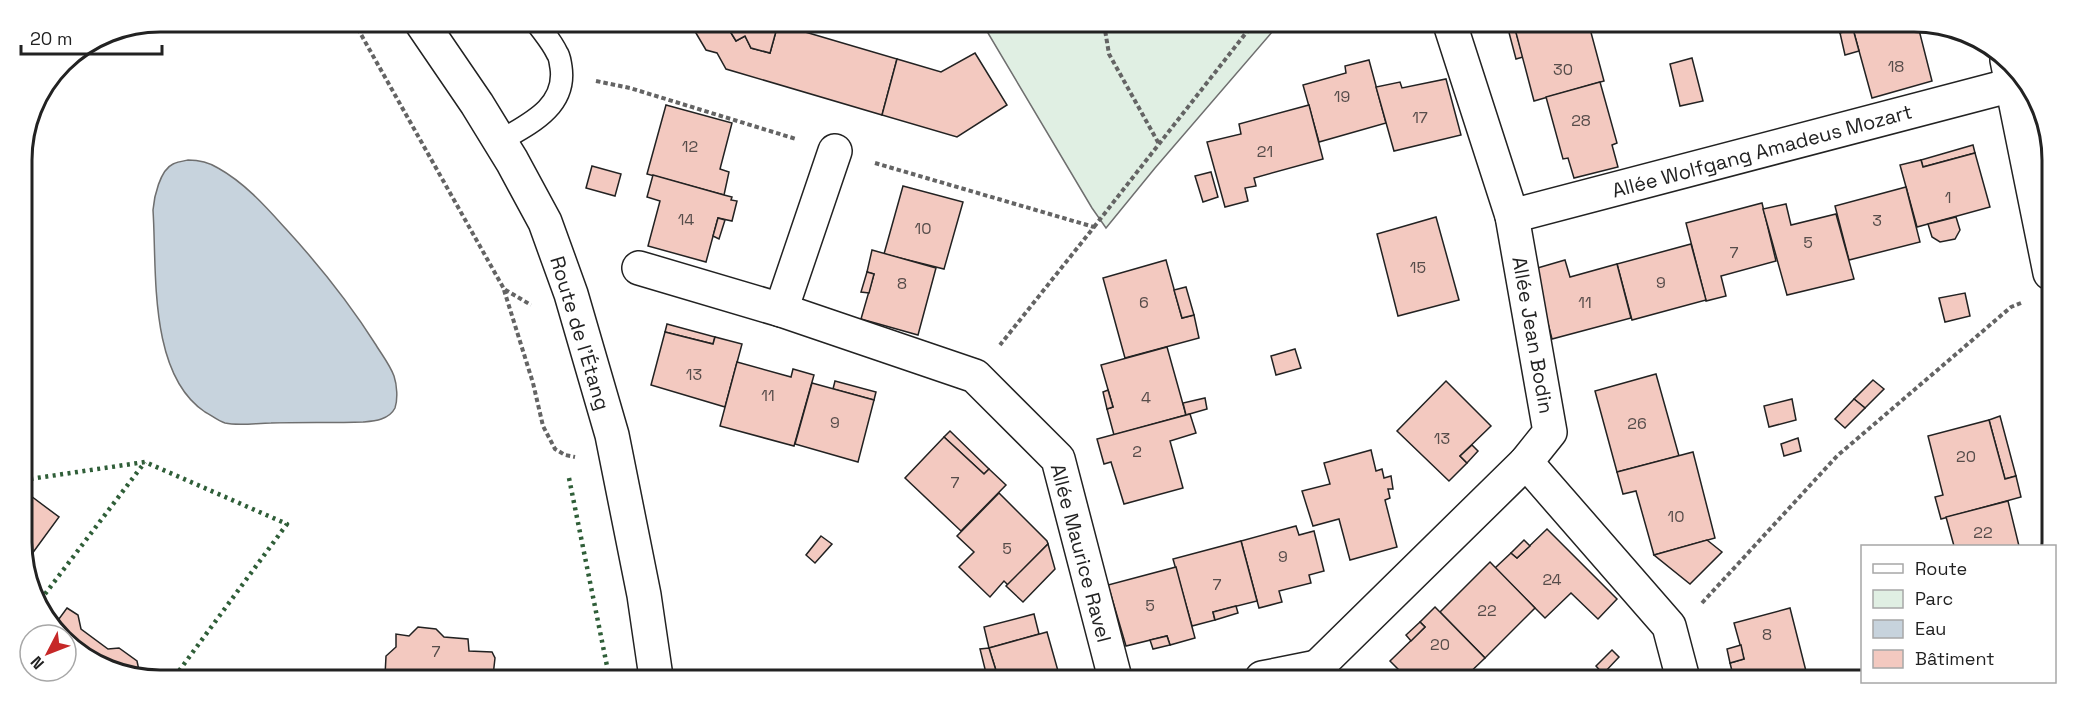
<svg xmlns="http://www.w3.org/2000/svg" width="2074" height="701" font-family="'Space Grotesk',sans-serif">
  <rect width="100%" height="100%" fill="#fff"/>
  <polygon fill="#e0efe3" stroke="#6f6f6f" stroke-width="1.5" points="982,23 1279,24 1155,168 1106,228 1092,208"/>
  <path fill="#c7d3dd" stroke="#6f6f6f" stroke-width="1.5" d="M188,160c10,0 22,3 30,8 27,15 48,39 68,61 33,36 64,75 90,116 6,10 14,20 18,31 3,9 4,23 1,32 -6,12 -21,13 -32,14 -31,1 -61,0 -92,1 -14,0 -32,3 -46,0 -7,-2 -14,-8 -20,-11 -57,-38 -48,-142 -52,-202 1,-13 7,-40 20,-46 4,-2 10,-3 15,-4z"/>
  <g fill="#f3c9c0" stroke="#222" stroke-width="1.5">
    <polygon points="690,23 725,23 736,41 745,36 751,48 770,53 778,24 897,59 882,115 726,69 717,53 706,50"/>
    <polygon points="725,23 778,24 770,53 751,48 745,36 736,41"/>
    <polygon points="1507,25 1514,25 1523,57 1516,59"/>
    <polygon points="1514,25 1589,25 1604,81 1534,101"/>
    <polygon points="1838,25 1866,26 1840,33"/>
    <polygon points="1866,26 1918,26 1932,81 1872,98 1853,29"/>
    <polygon points="1853,29 1859,51 1845,55 1840,33"/>
    <polygon points="975,53 1007,105 957,137 882,115 897,59 941,72"/>
    <polygon points="1692,58 1703,101 1680,106 1670,64"/>
    <polygon points="1369,60 1386,123 1319,142 1303,85 1346,73 1345,66"/>
    <polygon points="1446,79 1461,135 1394,151 1376,87 1400,82 1402,88"/>
    <polygon points="1600,82 1617,143 1612,145 1618,167 1574,178 1568,158 1563,159 1546,97"/>
    <polygon points="666,105 732,123 720,169 729,172 724,195 647,174"/>
    <polygon points="1309,105 1323,159 1254,178 1256,186 1245,188 1248,201 1225,207 1207,142 1241,134 1239,124"/>
    <polygon points="1973,145 1975,153 1923,167 1921,160"/>
    <polygon points="1975,153 1990,207 1917,227 1900,165 1921,160 1923,167"/>
    <polygon points="592,166 621,174 615,196 586,188"/>
    <polygon points="1211,172 1218,197 1203,202 1195,176"/>
    <polygon points="653,175 724,195 732,197 731,200 737,201 732,221 718,218 706,262 648,246 660,201 647,197"/>
    <polygon points="903,186 963,202 944,269 884,254"/>
    <polygon points="1906,187 1920,242 1849,260 1835,206"/>
    <polygon points="1762,203 1776,261 1721,276 1726,296 1706,301 1686,223"/>
    <polygon points="1786,204 1791,225 1836,214 1854,279 1787,295 1763,209"/>
    <polygon points="1436,217 1459,300 1398,316 1377,234"/>
    <polygon points="1956,217 1960,230 1955,239 1940,242 1932,237 1928,224"/>
    <polygon points="718,218 725,220 719,239 713,236"/>
    <polygon points="1691,244 1706,300 1632,320 1617,264"/>
    <polygon points="872,250 936,268 918,335 861,319 874,274 867,272"/>
    <polygon points="1166,260 1182,318 1194,315 1199,338 1125,358 1103,278"/>
    <polygon points="1565,260 1570,277 1617,264 1631,318 1552,339 1534,269"/>
    <polygon points="867,272 874,274 869,293 861,292"/>
    <polygon points="1186,287 1194,315 1182,318 1174,290"/>
    <polygon points="1965,293 1970,316 1945,322 1939,298"/>
    <polygon points="667,324 715,337 713,344 665,332"/>
    <polygon points="665,332 713,344 715,337 742,344 725,407 651,385"/>
    <polygon points="1167,347 1186,415 1114,435 1107,409 1113,407 1101,365"/>
    <polygon points="1295,349 1301,368 1276,375 1271,356"/>
    <polygon points="737,362 791,377 793,369 814,375 794,446 720,426"/>
    <polygon points="1656,374 1679,456 1617,472 1595,391"/>
    <polygon points="1873,380 1884,389 1865,408 1854,399"/>
    <polygon points="835,381 876,392 874,400 833,389"/>
    <polygon points="1446,381 1491,426 1460,456 1467,463 1449,481 1397,431"/>
    <polygon points="812,383 874,400 858,462 795,444"/>
    <polygon points="1108,390 1113,407 1107,409 1103,392"/>
    <polygon points="1205,398 1207,409 1186,415 1183,403"/>
    <polygon points="1792,399 1796,420 1769,427 1764,406"/>
    <polygon points="1854,399 1865,408 1845,428 1835,419"/>
    <polygon points="1190,414 1196,433 1170,441 1183,488 1124,504 1111,462 1104,464 1097,439"/>
    <polygon points="2000,416 2016,476 2005,479 1989,420"/>
    <polygon points="1989,420 2005,479 2016,476 2021,497 1941,519 1935,497 1943,495 1928,436"/>
    <polygon points="950,431 989,469 984,474 944,437"/>
    <polygon points="944,437 984,474 989,469 1006,485 961,531 905,478"/>
    <polygon points="1798,438 1801,451 1784,456 1781,444"/>
    <polygon points="1472,445 1478,451 1467,463 1460,456"/>
    <polygon points="1371,450 1376,471 1382,469 1384,478 1391,476 1393,489 1388,489 1390,498 1385,500 1397,547 1350,560 1339,519 1313,526 1302,491 1330,484 1324,463"/>
    <polygon points="1693,452 1715,538 1654,555 1636,491 1623,494 1617,472"/>
    <polygon points="23,490 59,517 26,562 24,560"/>
    <polygon points="999,493 1047,541 1048,544 1008,585 1004,581 990,597 959,567 974,552 957,536"/>
    <polygon points="2008,501 2019,546 1954,546 1946,517"/>
    <polygon points="1296,526 1299,535 1314,531 1324,571 1309,575 1311,583 1279,591 1282,602 1259,608 1241,541"/>
    <polygon points="1547,529 1617,599 1598,619 1571,593 1545,618 1495,568 1511,553 1517,558"/>
    <polygon points="821,536 832,544 815,563 806,555"/>
    <polygon points="1524,540 1530,546 1517,558 1511,553"/>
    <polygon points="1707,540 1722,552 1690,584 1654,555"/>
    <polygon points="1241,541 1257,601 1213,612 1215,620 1192,626 1173,559"/>
    <polygon points="1048,544 1055,569 1023,602 1006,586"/>
    <polygon points="1490,562 1535,608 1485,658 1440,612"/>
    <polygon points="1176,567 1195,638 1170,645 1167,636 1126,646 1108,585"/>
    <polygon points="1236,606 1238,613 1215,620 1213,612"/>
    <polygon points="1435,607 1485,658 1463,679 1407,678 1390,661 1425,627 1420,622"/>
    <polygon points="67,608 78,615 81,629 108,649 119,648 137,661 140,675 123,675 66,640 66,635 56,633 53,627"/>
    <polygon points="1790,608 1808,679 1734,679 1730,663 1744,659 1734,623"/>
    <polygon points="1034,614 1039,634 989,648 984,627"/>
    <polygon points="1420,622 1425,627 1411,641 1406,635"/>
    <polygon points="418,627 436,629 444,637 468,639 469,651 492,652 495,658 493,676 385,676 386,656 396,647 396,634 409,636"/>
    <polygon points="1047,632 1060,678 998,677 989,648"/>
    <polygon points="1167,636 1170,645 1153,649 1150,640"/>
    <polygon points="1741,645 1744,659 1730,663 1727,649"/>
    <polygon points="989,648 998,677 987,677 980,649"/>
    <polygon points="1612,650 1619,657 1603,674 1596,666"/>
  </g>
  <g fill="none" stroke-linecap="round" stroke-linejoin="round">
    <g stroke="#222" stroke-width="24">
      <path id="lane" d="M500,141c29,-17 67,-34 61,-74 -1,-5 -1,-10 -4,-14 -5,-11 -14,-21 -21,-31"/>
    </g>
    <g stroke="#222" stroke-width="36">
      <g id="street">
        <polyline points="2007,60 2050,273"/>
        <polyline points="1512,216 2012,85"/>
        <polyline points="639,268 781,310 975,376 1058,459 1115,678"/>
        <polyline points="781,310 835,151"/>
        <polyline points="1526,462 1669,626 1683,679"/>
        <polyline points="1262,678 1317,667"/>
        <polyline points="1306,678 1526,462 1550,432 1512,216 1450,24"/>
      </g>
    </g>
    <g stroke="#222" stroke-width="36">
      <polyline id="secondary" points="421,22 477,104 512,161 545,222 571,294 612,435 644,595 656,677"/>
    </g>
    <g stroke="#646464" stroke-width="4" stroke-dasharray="4.5 3" stroke-linecap="butt">
      <polyline points="354,22 504,289 531,305"/>
      <polyline points="1104,24 1109,54 1159,144"/>
      <polyline points="596,81 630,88 796,139"/>
      <polyline points="875,163 1094,227 1000,345"/>
      <polyline points="1094,227 1253,24"/>
      <polyline points="504,290 533,383 543,426 555,449 565,455 575,457"/>
      <polyline points="1702,603 1837,456 2011,307 2021,303"/>
      <polyline points="1629,679 1639,669"/>
    </g>
    <use href="#lane" stroke="#fff" stroke-width="21"/>
    <use href="#street" stroke="#fff" stroke-width="33"/>
    <use href="#secondary" stroke="#fff" stroke-width="33"/>
    <g stroke="#2f5e38" stroke-width="4.5" stroke-dasharray="3 4.5" stroke-linecap="butt">
      <polyline points="569,478 609,676"/>
      <polyline points="23,480 145,462 287,524 176,675"/>
      <polyline points="45,594 145,462"/>
    </g>
  </g>
  <g text-anchor="middle" stroke-width="4.5" stroke-linejoin="round" paint-order="stroke">
    <g font-size="16" fill="#564c4a">
      <text x="1896" y="72">18</text>
      <text x="1563" y="75">30</text>
      <text x="1342" y="102">19</text>
      <text x="1420" y="123">17</text>
      <text x="1581" y="126">28</text>
      <text x="690" y="152">12</text>
      <text x="1265" y="157">21</text>
      <text x="1948" y="203">1</text>
      <text x="686" y="225">14</text>
      <text x="1877" y="226">3</text>
      <text x="923" y="234">10</text>
      <text x="1808" y="248">5</text>
      <text x="1734" y="258">7</text>
      <text x="1418" y="273">15</text>
      <text x="1661" y="288">9</text>
      <text x="902" y="289">8</text>
      <text x="1144" y="308">6</text>
      <text x="1585" y="308">11</text>
      <text x="694" y="380">13</text>
      <text x="768" y="401">11</text>
      <text x="1146" y="403">4</text>
      <text x="835" y="428">9</text>
      <text x="1637" y="429">26</text>
      <text x="1442" y="444">13</text>
      <text x="1137" y="457">2</text>
      <text x="1966" y="462">20</text>
      <text x="955" y="488">7</text>
      <text x="1676" y="522">10</text>
      <text x="1983" y="538">22</text>
      <text x="1007" y="554">5</text>
      <text x="1283" y="562">9</text>
      <text x="1552" y="585">24</text>
      <text x="1217" y="590">7</text>
      <text x="1150" y="611">5</text>
      <text x="1487" y="616">22</text>
      <text x="1767" y="640">8</text>
      <text x="1440" y="650">20</text>
      <text x="436" y="657">7</text>
    </g>
    <g font-size="20" fill="#222" stroke="#fff">
      <text transform="translate(1762 151) rotate(-15)" y="7">Allée Wolfgang Amadeus Mozart</text>
      <text transform="translate(580 333) rotate(73)" y="7">Route de l'Étang</text>
      <text transform="translate(1533 335) rotate(80)" y="7">Allée Jean Bodin</text>
      <text transform="translate(1081 553) rotate(75)" y="7">Allée Maurice Ravel</text>
    </g>
  </g>
  <path d="M0 0H2074V701H0ZM160 32H1914A128 128 0 0 1 2042 160V542A128 128 0 0 1 1914 670H160A128 128 0 0 1 32 542V160A128 128 0 0 1 160 32Z" fill="#fff" fill-rule="evenodd"/>
  <path fill="none" stroke="#222" stroke-width="3" d="M160 32H1914A128 128 0 0 1 2042 160V542A128 128 0 0 1 1914 670H160A128 128 0 0 1 32 542V160A128 128 0 0 1 160 32Z"/>
  <rect x="1861" y="545" width="195" height="138" fill="#ffffff" stroke="#a7a7a7" stroke-width="1.5"/>
  <rect x="1873" y="564" width="30" height="9" fill="#ffffff" stroke="#a7a7a7" stroke-width="1.5"/>
  <text x="1915" y="575" font-size="18" fill="#222222">Route</text>
  <rect x="1873" y="590" width="30" height="18" fill="#e0efe3" stroke="#a7a7a7" stroke-width="1.5"/>
  <text x="1915" y="605" font-size="18" fill="#222222">Parc</text>
  <rect x="1873" y="620" width="30" height="18" fill="#c7d3dd" stroke="#a7a7a7" stroke-width="1.5"/>
  <text x="1915" y="635" font-size="18" fill="#222222">Eau</text>
  <rect x="1873" y="650" width="30" height="18" fill="#f3c9c0" stroke="#a7a7a7" stroke-width="1.5"/>
  <text x="1915" y="665" font-size="18" fill="#222222">Bâtiment</text>
  <g transform="translate(48 653) rotate(228)"><circle r="28" fill="#ffffff" stroke="#a7a7a7" stroke-width="1.5"/>
  <path d="M0-4.5L10 22L0 15L-10 22Z" fill="#c62828"/>
  <text y="-9" font-size="16" font-weight="bold" text-anchor="middle" fill="#222222">N</text>
  </g>
  <path d="M21 45v9h141v-9" fill="none" stroke="#222222" stroke-width="3"/>
  <text x="30" y="45" font-size="18" fill="#222222" stroke="#ffffff" stroke-width="4.5" paint-order="stroke">20 m</text>
</svg>
